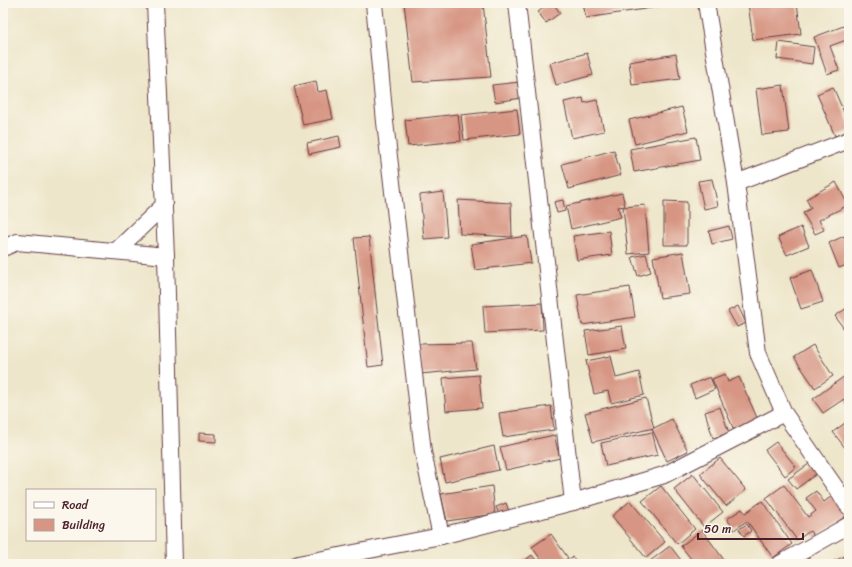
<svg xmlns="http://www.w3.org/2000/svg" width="852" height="567" font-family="Sriracha,sans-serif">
  <rect width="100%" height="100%" fill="#fbf7ec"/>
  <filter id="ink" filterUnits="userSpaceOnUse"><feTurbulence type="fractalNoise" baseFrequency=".025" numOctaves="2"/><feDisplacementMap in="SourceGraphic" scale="8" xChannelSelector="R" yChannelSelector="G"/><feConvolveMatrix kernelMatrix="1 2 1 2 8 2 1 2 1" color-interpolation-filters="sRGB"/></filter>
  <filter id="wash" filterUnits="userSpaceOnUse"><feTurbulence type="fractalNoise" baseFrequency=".012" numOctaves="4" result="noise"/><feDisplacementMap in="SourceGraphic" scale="16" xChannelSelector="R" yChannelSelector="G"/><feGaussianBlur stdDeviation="0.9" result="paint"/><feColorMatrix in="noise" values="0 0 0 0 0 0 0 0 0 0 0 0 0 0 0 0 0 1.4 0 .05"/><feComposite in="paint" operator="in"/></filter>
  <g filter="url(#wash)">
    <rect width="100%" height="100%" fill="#eee6ca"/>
    <g id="blocks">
      <g fill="#d79583">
        <polygon points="404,3 483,3 491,77 413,82"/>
        <polygon points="550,3 553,3 560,13 546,23 538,12"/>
        <polygon points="583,3 658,3 658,7 586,18"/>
        <polygon points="748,3 797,3 801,34 753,40"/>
        <polygon points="849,24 849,39 830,46 839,70 827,74 814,37"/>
        <polygon points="779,42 814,47 812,64 777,59"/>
        <polygon points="587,53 593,75 556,85 550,63"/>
        <polygon points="676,54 680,79 632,85 629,62"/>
        <polygon points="316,81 318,92 327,90 333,119 303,125 294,86"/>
        <polygon points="520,82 522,98 495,102 492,85"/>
        <polygon points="783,85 789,132 762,135 756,89"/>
        <polygon points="833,87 849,124 849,131 835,136 817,94"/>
        <polygon points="583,98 584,103 597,100 604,131 572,138 564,102"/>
        <polygon points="682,107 688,131 635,144 629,120"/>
        <polygon points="517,109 520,134 464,140 461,115"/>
        <polygon points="458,114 461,141 408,146 405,120"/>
        <polygon points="339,136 341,147 309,154 307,143"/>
        <polygon points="696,137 700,160 634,172 630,149"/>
        <polygon points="614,150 621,175 569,189 562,164"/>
        <polygon points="712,179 718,206 704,209 698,181"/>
        <polygon points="836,182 848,205 819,220 824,230 815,234 803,213 811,208 806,199"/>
        <polygon points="443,192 447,237 424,239 420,195"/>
        <polygon points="622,193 625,206 618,207 621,217 571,229 566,206"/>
        <polygon points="458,200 511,203 512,237 460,234"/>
        <polygon points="563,200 565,211 557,213 554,202"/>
        <polygon points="664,201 687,202 687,245 664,245"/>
        <polygon points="645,205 649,252 628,254 623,207"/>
        <polygon points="729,226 732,239 712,244 709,231"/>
        <polygon points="801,227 809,246 787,255 778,237"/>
        <polygon points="609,231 612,255 577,260 573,236"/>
        <polygon points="527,236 531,263 475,270 471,244"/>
        <polygon points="844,236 849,248 849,264 839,268 829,243"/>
        <polygon points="369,237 383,365 368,367 354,238"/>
        <polygon points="683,252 690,294 660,298 653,257"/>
        <polygon points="646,254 651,272 638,276 632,257"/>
        <polygon points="812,270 823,302 801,309 790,278"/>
        <polygon points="630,287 635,317 582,325 577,295"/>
        <polygon points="542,303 543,330 485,333 483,306"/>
        <polygon points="738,306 746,323 737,327 728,311"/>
        <polygon points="847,308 849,311 849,336 835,316"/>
        <polygon points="622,326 626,349 589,355 585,331"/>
        <polygon points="472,343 476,369 420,374 418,344"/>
        <polygon points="813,345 833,376 815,388 794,357"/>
        <polygon points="611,356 616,378 639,372 644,395 611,403 608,391 594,394 586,361"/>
        <polygon points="849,373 849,406 844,399 823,413 813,399"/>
        <polygon points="725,374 728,382 739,377 758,420 734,430 712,379"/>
        <polygon points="479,375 482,408 446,411 443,378"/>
        <polygon points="710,377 715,389 695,398 690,385"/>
        <polygon points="646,398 654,428 593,442 585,413"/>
        <polygon points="551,406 554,430 503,437 499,413"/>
        <polygon points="720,407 729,433 713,438 705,412"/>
        <polygon points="672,419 688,451 667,461 652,429"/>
        <polygon points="849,420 849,453 833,432"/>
        <polygon points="652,432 658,455 606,466 601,443"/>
        <polygon points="199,433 216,434 216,442 199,441"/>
        <polygon points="554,435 560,458 506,470 500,447"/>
        <polygon points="776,442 796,467 785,476 765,450"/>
        <polygon points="494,446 499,470 445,482 440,459"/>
        <polygon points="720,458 746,490 726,506 700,474"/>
        <polygon points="813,461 820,471 796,489 788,479"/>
        <polygon points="693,474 723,512 704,527 674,489"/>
        <polygon points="784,485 808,517 816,511 806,498 816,491 824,502 832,496 847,515 815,538 810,531 797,540 766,498"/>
        <polygon points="492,486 495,514 447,521 441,494"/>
        <polygon points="661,486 695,529 677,544 642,501"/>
        <polygon points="630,501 665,542 646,558 612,516"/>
        <polygon points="762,501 792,544 773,558 747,521 734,530 727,519 742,509 745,513"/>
        <polygon points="506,503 510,514 500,517 496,507"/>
        <polygon points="747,524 751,531 744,536 739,529"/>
        <polygon points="702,530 727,564 695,564 681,546"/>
        <polygon points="551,534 568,558 560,564 544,564 532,547"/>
        <polygon points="670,546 684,564 652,564 650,561"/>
        <polygon points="849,554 849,564 828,564"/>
        <polygon points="532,555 539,564 520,564"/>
        <polygon points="573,557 578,564 563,564"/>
      </g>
    </g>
  </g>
  <g filter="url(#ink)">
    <use href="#blocks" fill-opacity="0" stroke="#633d43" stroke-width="1"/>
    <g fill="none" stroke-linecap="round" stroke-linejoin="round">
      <g stroke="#633d43" stroke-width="18">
        <g id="minor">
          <polyline points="155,3 166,256 174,564"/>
          <polyline points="374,3 385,122 423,452 441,536"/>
          <polyline points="517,3 573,502"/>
          <polyline points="706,3 736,183 758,353 784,413 849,507"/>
          <polyline points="736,183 849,140"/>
          <polyline points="3,248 17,242 166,256"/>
          <polyline points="116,251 164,205"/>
          <polyline points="298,564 441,536 573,502 664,475 784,413"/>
          <polyline points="780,564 849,525"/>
        </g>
      </g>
      <use href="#minor" stroke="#fff" stroke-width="16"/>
    </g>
  </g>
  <rect width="852" height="567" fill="none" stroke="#fbf7ec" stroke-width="16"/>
  <rect x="26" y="489" width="130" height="52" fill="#fbf7ec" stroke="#b4a19f"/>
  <rect x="34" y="502" width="20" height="6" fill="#ffffff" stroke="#b4a19f"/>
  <text x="62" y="509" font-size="12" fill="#4a1f2b">Road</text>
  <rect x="34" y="519" width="20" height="12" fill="#d79583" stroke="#b4a19f"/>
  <text x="62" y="529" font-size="12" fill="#4a1f2b">Building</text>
  <path d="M698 533v6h105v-6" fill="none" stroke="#4a1f2b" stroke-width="2"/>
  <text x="704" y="533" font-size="12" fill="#4a1f2b" stroke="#fbf7ec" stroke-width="3" paint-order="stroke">50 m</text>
</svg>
